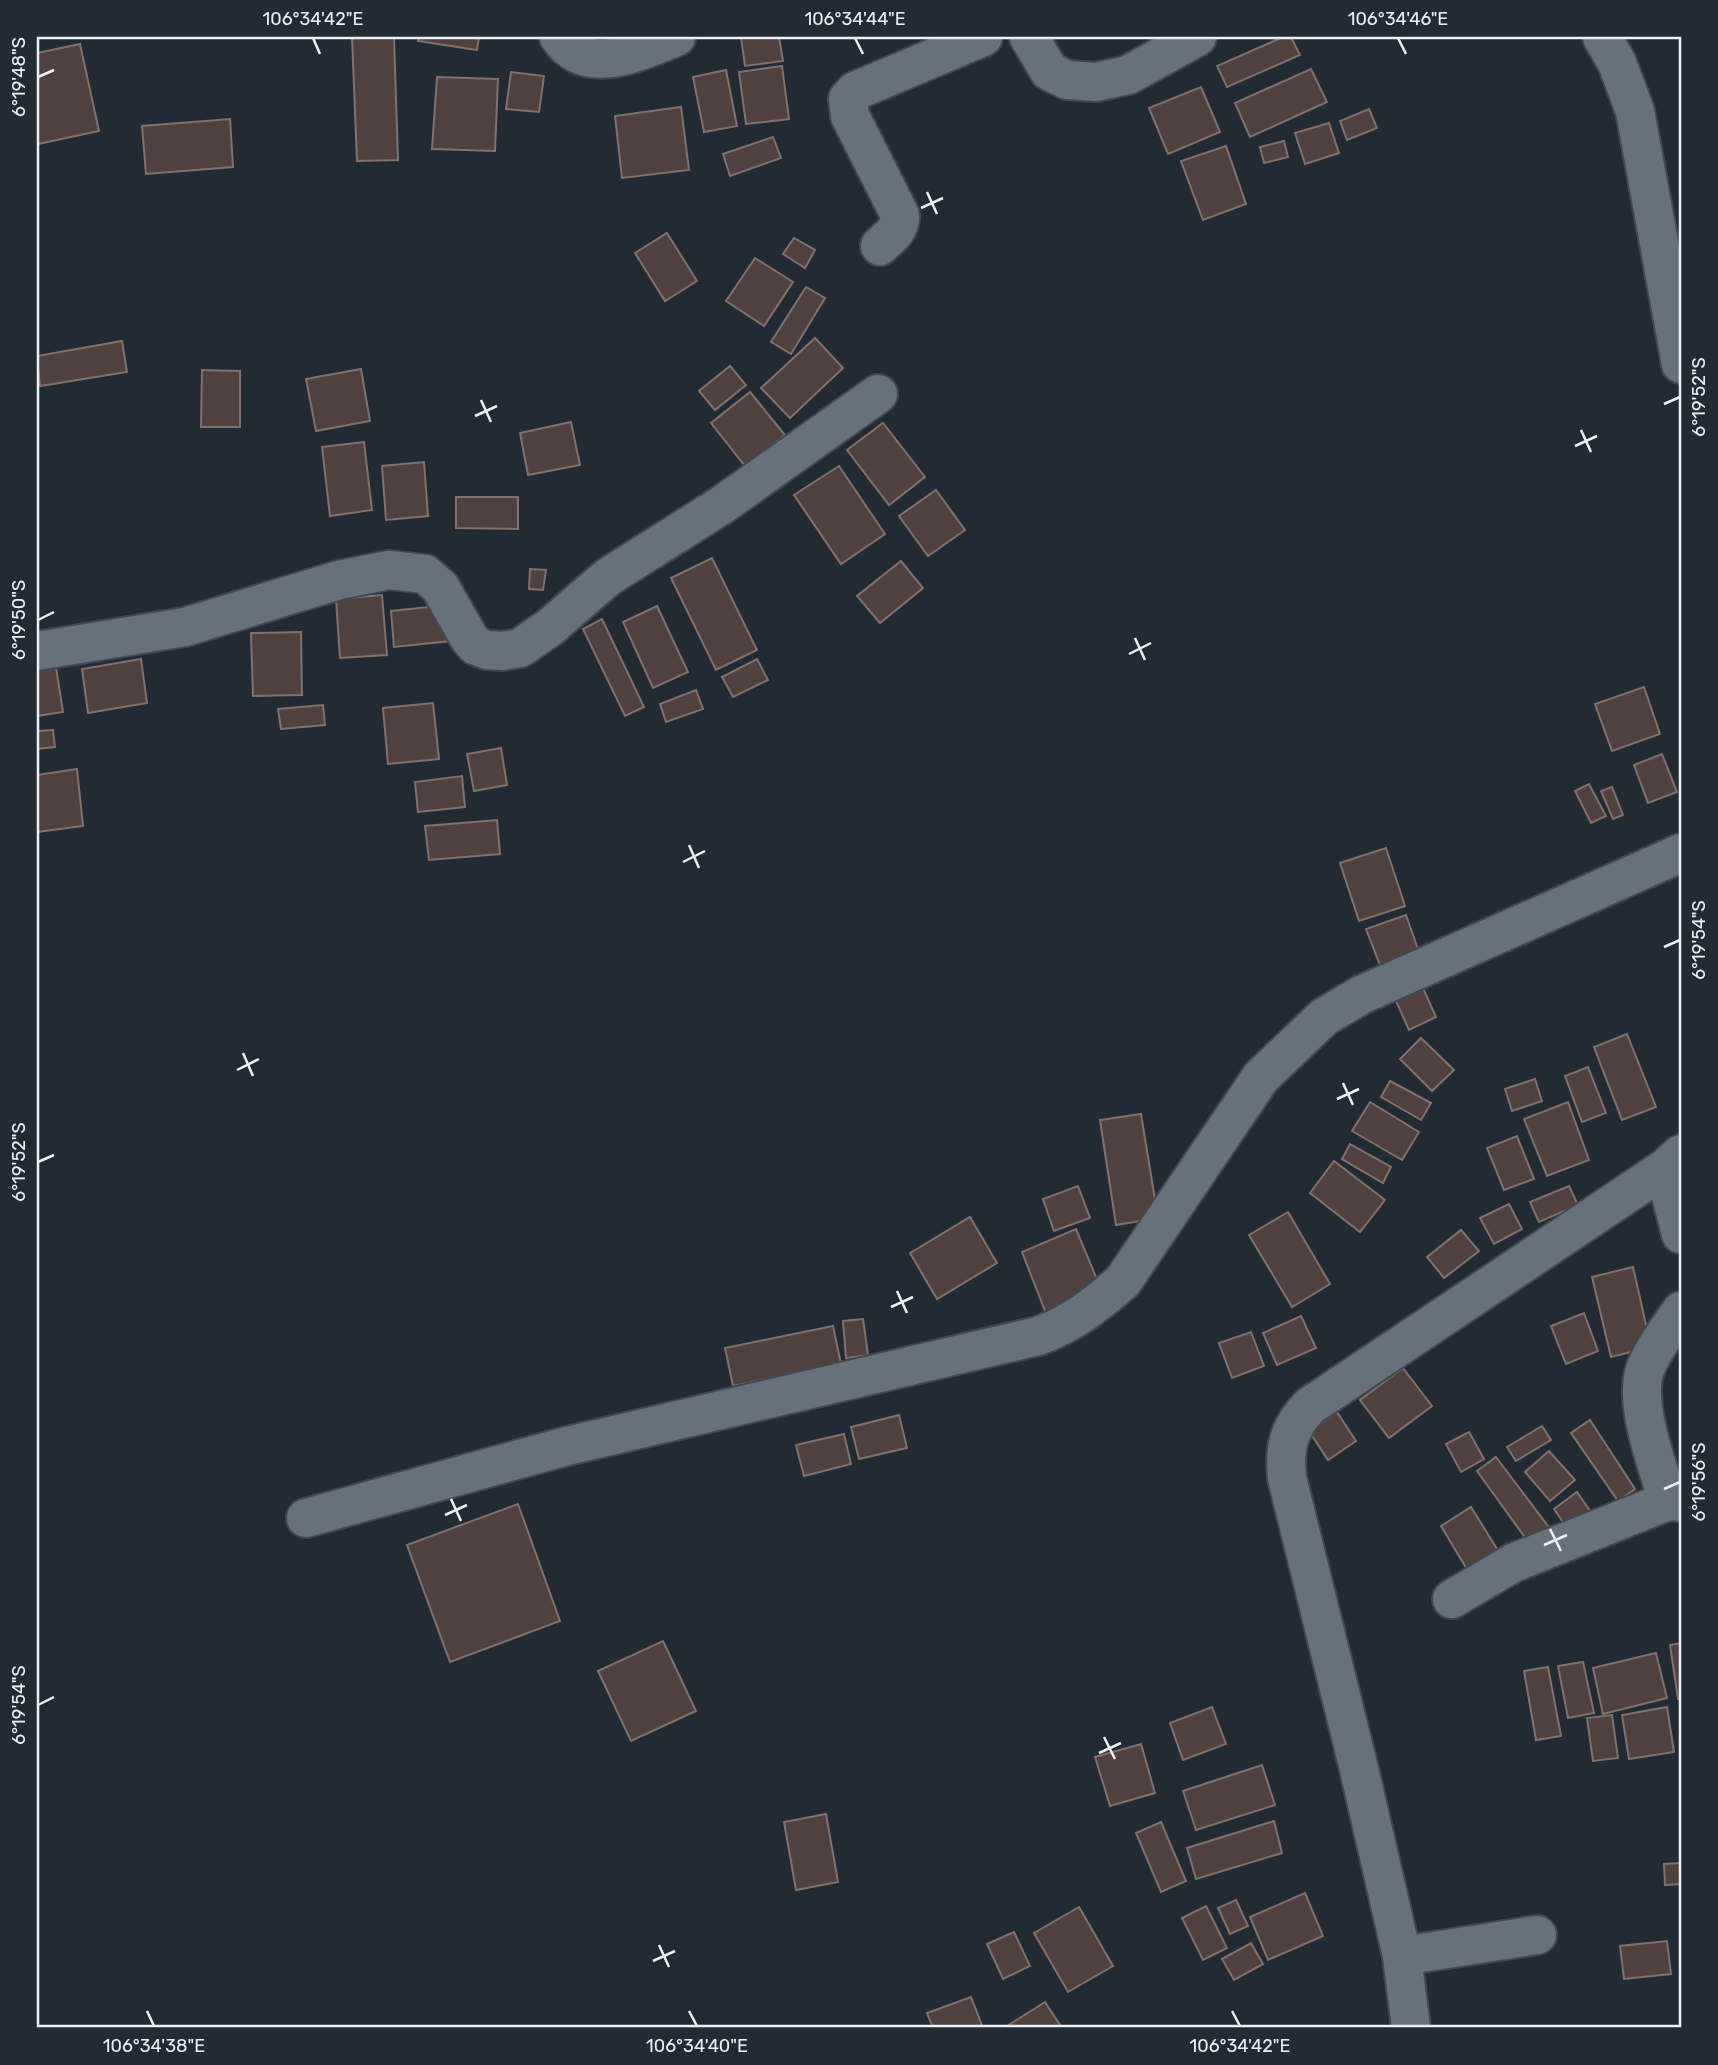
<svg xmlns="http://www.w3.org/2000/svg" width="1718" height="2065" font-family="Rubik,sans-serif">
  <rect width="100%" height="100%" fill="#222b34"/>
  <g fill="#50413f" stroke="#81706e" stroke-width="2">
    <polygon points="352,37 394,37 398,160 357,161"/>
    <polygon points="419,37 479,37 477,50 418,41"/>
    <polygon points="741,37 779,37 783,61 745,66"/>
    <polygon points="1283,37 1291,37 1300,55 1227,87 1217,66"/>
    <polygon points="80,44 99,131 38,144 37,53"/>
    <polygon points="782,66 789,119 746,124 739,72"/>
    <polygon points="1311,69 1327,102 1250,137 1235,103"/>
    <polygon points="726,70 737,126 704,132 693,77"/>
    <polygon points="511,72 544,76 539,112 506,109"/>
    <polygon points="437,77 498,79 495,151 432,149"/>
    <polygon points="1201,87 1220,132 1168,154 1149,108"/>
    <polygon points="681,107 689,170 622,178 615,116"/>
    <polygon points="1369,109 1377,128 1347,140 1340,121"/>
    <polygon points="230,119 233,167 146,174 142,126"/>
    <polygon points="1329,123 1339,153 1305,164 1295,133"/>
    <polygon points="773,137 781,158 730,176 723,154"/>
    <polygon points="1284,141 1288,157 1264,163 1260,147"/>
    <polygon points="1226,146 1246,204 1203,220 1181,161"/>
    <polygon points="667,233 697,281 665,301 635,253"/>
    <polygon points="794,238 815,250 805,268 783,254"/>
    <polygon points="755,258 793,282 764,326 726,301"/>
    <polygon points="806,287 825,298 791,354 771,342"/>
    <polygon points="815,338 843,368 790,418 761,388"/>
    <polygon points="122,341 127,372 40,386 37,356"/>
    <polygon points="730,366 746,385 715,410 699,391"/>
    <polygon points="361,369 370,421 316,431 306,379"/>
    <polygon points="202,370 240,371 240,427 201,427"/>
    <polygon points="750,392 785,435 745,466 711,423"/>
    <polygon points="571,422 580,465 528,475 520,433"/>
    <polygon points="883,423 925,477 889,505 847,450"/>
    <polygon points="364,442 372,510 330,516 322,447"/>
    <polygon points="424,462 428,516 386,520 382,466"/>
    <polygon points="839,466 885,534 841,564 794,495"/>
    <polygon points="936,490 965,530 928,556 899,516"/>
    <polygon points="456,497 518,497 518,529 456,528"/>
    <polygon points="712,558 757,650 716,670 671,578"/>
    <polygon points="901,561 923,588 880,623 857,596"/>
    <polygon points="530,569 546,570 543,590 529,589"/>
    <polygon points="382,595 387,655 340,658 336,599"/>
    <polygon points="448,605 451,641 394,647 391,611"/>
    <polygon points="657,606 688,672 653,688 623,622"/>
    <polygon points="602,619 644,707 625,716 583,629"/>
    <polygon points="301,632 302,695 253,696 251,633"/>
    <polygon points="141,659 147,703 88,713 82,669"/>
    <polygon points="757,659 768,680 733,697 722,677"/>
    <polygon points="55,661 63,712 37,716 37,664"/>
    <polygon points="1644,687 1660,734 1612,751 1595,704"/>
    <polygon points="696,690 703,709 666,722 660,704"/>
    <polygon points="433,703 439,759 388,764 383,708"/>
    <polygon points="323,705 325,725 281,729 278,709"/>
    <polygon points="53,730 55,747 37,749 37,731"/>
    <polygon points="501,748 507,785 474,791 467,754"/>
    <polygon points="1662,754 1677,792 1648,803 1634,765"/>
    <polygon points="77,769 83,826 37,832 37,775"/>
    <polygon points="462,776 465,807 418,812 415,782"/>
    <polygon points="1589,784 1606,816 1591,823 1575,791"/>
    <polygon points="1612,787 1623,815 1613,819 1601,791"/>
    <polygon points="497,820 500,854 429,860 425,826"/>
    <polygon points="1386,848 1405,906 1359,921 1340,863"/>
    <polygon points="1406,915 1419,952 1380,965 1366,929"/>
    <polygon points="1423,988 1436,1017 1409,1030 1396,1001"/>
    <polygon points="1627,1034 1656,1107 1622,1120 1594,1047"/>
    <polygon points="1421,1038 1454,1070 1432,1091 1400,1059"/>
    <polygon points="1588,1067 1606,1113 1582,1122 1565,1076"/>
    <polygon points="1535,1079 1542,1101 1512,1111 1505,1089"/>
    <polygon points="1390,1081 1431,1103 1421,1120 1381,1097"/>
    <polygon points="1370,1102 1419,1132 1402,1160 1352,1131"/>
    <polygon points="1568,1102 1589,1160 1547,1176 1524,1119"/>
    <polygon points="1141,1114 1158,1218 1116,1225 1100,1120"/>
    <polygon points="1517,1136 1534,1179 1504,1190 1487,1148"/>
    <polygon points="1350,1144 1391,1167 1383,1183 1342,1159"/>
    <polygon points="1334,1161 1385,1200 1360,1232 1310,1193"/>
    <polygon points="1078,1186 1090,1218 1054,1231 1043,1199"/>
    <polygon points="1569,1186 1578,1205 1539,1222 1530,1202"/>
    <polygon points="1509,1204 1522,1229 1494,1244 1480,1218"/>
    <polygon points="1288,1212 1330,1284 1292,1307 1249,1235"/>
    <polygon points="970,1217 997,1263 937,1299 910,1253"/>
    <polygon points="1076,1229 1103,1294 1047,1316 1022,1252"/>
    <polygon points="1461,1230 1479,1251 1444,1278 1427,1257"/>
    <polygon points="1633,1267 1651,1347 1611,1357 1592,1277"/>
    <polygon points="1584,1313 1598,1351 1566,1364 1551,1326"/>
    <polygon points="1301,1316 1316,1348 1277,1365 1263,1333"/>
    <polygon points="863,1319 868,1355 846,1358 843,1321"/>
    <polygon points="833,1326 841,1364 733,1386 725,1348"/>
    <polygon points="1251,1332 1264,1366 1232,1378 1219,1343"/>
    <polygon points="1403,1368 1432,1406 1389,1438 1360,1400"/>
    <polygon points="1337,1412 1356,1441 1328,1460 1309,1431"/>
    <polygon points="899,1415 907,1448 859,1459 851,1427"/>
    <polygon points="1590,1420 1635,1489 1618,1501 1571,1433"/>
    <polygon points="1542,1426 1551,1440 1516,1461 1507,1447"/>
    <polygon points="1469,1432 1484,1459 1461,1472 1446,1444"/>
    <polygon points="844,1434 851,1464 804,1476 796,1445"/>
    <polygon points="1549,1451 1575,1480 1550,1501 1525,1472"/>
    <polygon points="1496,1457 1554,1534 1534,1550 1477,1471"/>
    <polygon points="1577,1492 1595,1518 1571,1534 1554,1509"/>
    <polygon points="518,1504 560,1621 450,1662 407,1545"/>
    <polygon points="1471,1507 1499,1552 1468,1571 1441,1526"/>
    <polygon points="663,1641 696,1711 631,1741 598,1671"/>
    <polygon points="1681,1643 1681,1699 1678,1699 1670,1645"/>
    <polygon points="1656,1653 1667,1698 1603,1714 1593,1668"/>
    <polygon points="1583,1662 1594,1713 1568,1718 1558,1666"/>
    <polygon points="1548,1667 1561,1736 1536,1740 1524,1671"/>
    <polygon points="1212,1707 1226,1744 1183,1760 1170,1723"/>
    <polygon points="1667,1707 1674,1752 1629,1759 1622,1715"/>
    <polygon points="1612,1715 1618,1758 1593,1761 1587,1718"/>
    <polygon points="1141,1744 1155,1793 1110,1806 1095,1757"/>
    <polygon points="1262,1765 1275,1805 1196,1830 1183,1791"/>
    <polygon points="826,1814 838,1882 796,1890 784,1822"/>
    <polygon points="1274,1821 1282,1853 1196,1879 1187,1848"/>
    <polygon points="1161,1822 1186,1881 1161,1892 1136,1833"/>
    <polygon points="1681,1863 1681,1884 1665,1885 1664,1864"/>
    <polygon points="1305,1893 1323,1936 1268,1960 1250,1917"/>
    <polygon points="1236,1900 1248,1926 1230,1934 1218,1908"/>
    <polygon points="1206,1906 1227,1948 1203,1960 1182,1918"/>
    <polygon points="1079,1907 1113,1966 1068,1992 1034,1933"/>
    <polygon points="1014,1932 1030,1966 1003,1979 987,1944"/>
    <polygon points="1667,1941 1671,1974 1624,1979 1620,1946"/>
    <polygon points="1251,1943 1263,1964 1234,1980 1222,1959"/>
    <polygon points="971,1997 983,2028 933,2028 927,2013"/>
    <polygon points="1045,2002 1062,2028 1004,2028"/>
  </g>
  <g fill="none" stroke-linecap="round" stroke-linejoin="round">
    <g stroke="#414850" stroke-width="42">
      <g id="street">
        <path d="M559,37c28,41 81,14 117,0"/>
        <polyline points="1029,37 1049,71 1067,80 1096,82 1128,75 1197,37"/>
        <polyline points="1602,37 1617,63 1635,111 1681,364"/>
        <path d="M880,246c10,-9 21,-17 20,-31l-50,-99 -2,-17 7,-8 128,-54"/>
        <polyline points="37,651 185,627 339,580 389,570 425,574 440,587 469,638 476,646 487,650 502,651 520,648 549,628 608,577 722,505 878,394"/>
        <polyline points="1664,1169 1681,1234"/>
        <path d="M1681,1311c-12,18 -27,36 -35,56 -14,35 12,99 22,134l13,1"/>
        <path d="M306,1518l261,-72 471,-110c34,-12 59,-32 85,-55l138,-204 63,-60 37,-22 320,-142"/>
        <polyline points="1452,1599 1513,1563 1668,1501"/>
        <polyline points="1402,1956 1537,1935"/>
        <path d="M1411,2028l-9,-72 -43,-187 -72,-291c-3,-30 1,-50 23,-72l354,-237 17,-15"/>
      </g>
    </g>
    <use href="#street" stroke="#67717c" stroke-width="38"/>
  </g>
  <path fill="none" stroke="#eaf0f6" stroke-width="2.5" d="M313,38l7,16M855,38l8,16M1398,38l8,16M38,77l16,-7M927,192l10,22M921,208l22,-10M481,400l10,22M1664,404l16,-7M475,416l22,-10M1581,430l10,22M1575,446l22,-10M38,620l16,-8M1135,638l10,22M1129,654l22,-11M689,845l10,23M683,862l22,-11M1664,947l16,-7M243,1053l10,23M237,1070l22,-11M1343,1083l10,22M1337,1099l22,-10M38,1162l16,-7M897,1291l10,22M891,1307l22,-10M1664,1489l16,-7M451,1499l10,22M445,1515l22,-10M1550,1529l11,22M1544,1545l23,-10M38,1705l16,-8M1104,1737l11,22M1099,1753l22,-10M659,1945l10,22M653,1961l22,-10M147,2011l7,15M689,2011l8,15M1232,2011l8,15"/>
  <rect width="1718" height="2065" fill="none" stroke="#222b34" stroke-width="77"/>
  <rect x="38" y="38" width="1642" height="1988" fill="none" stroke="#eaf0f6" stroke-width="2.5"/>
  <g font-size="18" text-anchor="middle" fill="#eaf0f6">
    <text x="313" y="25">106°34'42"E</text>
    <text x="855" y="25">106°34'44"E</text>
    <text x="1398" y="25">106°34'46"E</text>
    <text transform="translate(19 77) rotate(-90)" y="6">6°19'48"S</text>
    <text transform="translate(1699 397) rotate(-90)" y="6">6°19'52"S</text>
    <text transform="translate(19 620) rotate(-90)" y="6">6°19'50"S</text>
    <text transform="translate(1699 940) rotate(-90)" y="6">6°19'54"S</text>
    <text transform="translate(19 1162) rotate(-90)" y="6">6°19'52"S</text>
    <text transform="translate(1699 1482) rotate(-90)" y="6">6°19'56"S</text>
    <text transform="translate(19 1705) rotate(-90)" y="6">6°19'54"S</text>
    <text x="154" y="2052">106°34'38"E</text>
    <text x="697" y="2052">106°34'40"E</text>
    <text x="1240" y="2052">106°34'42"E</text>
  </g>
</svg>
